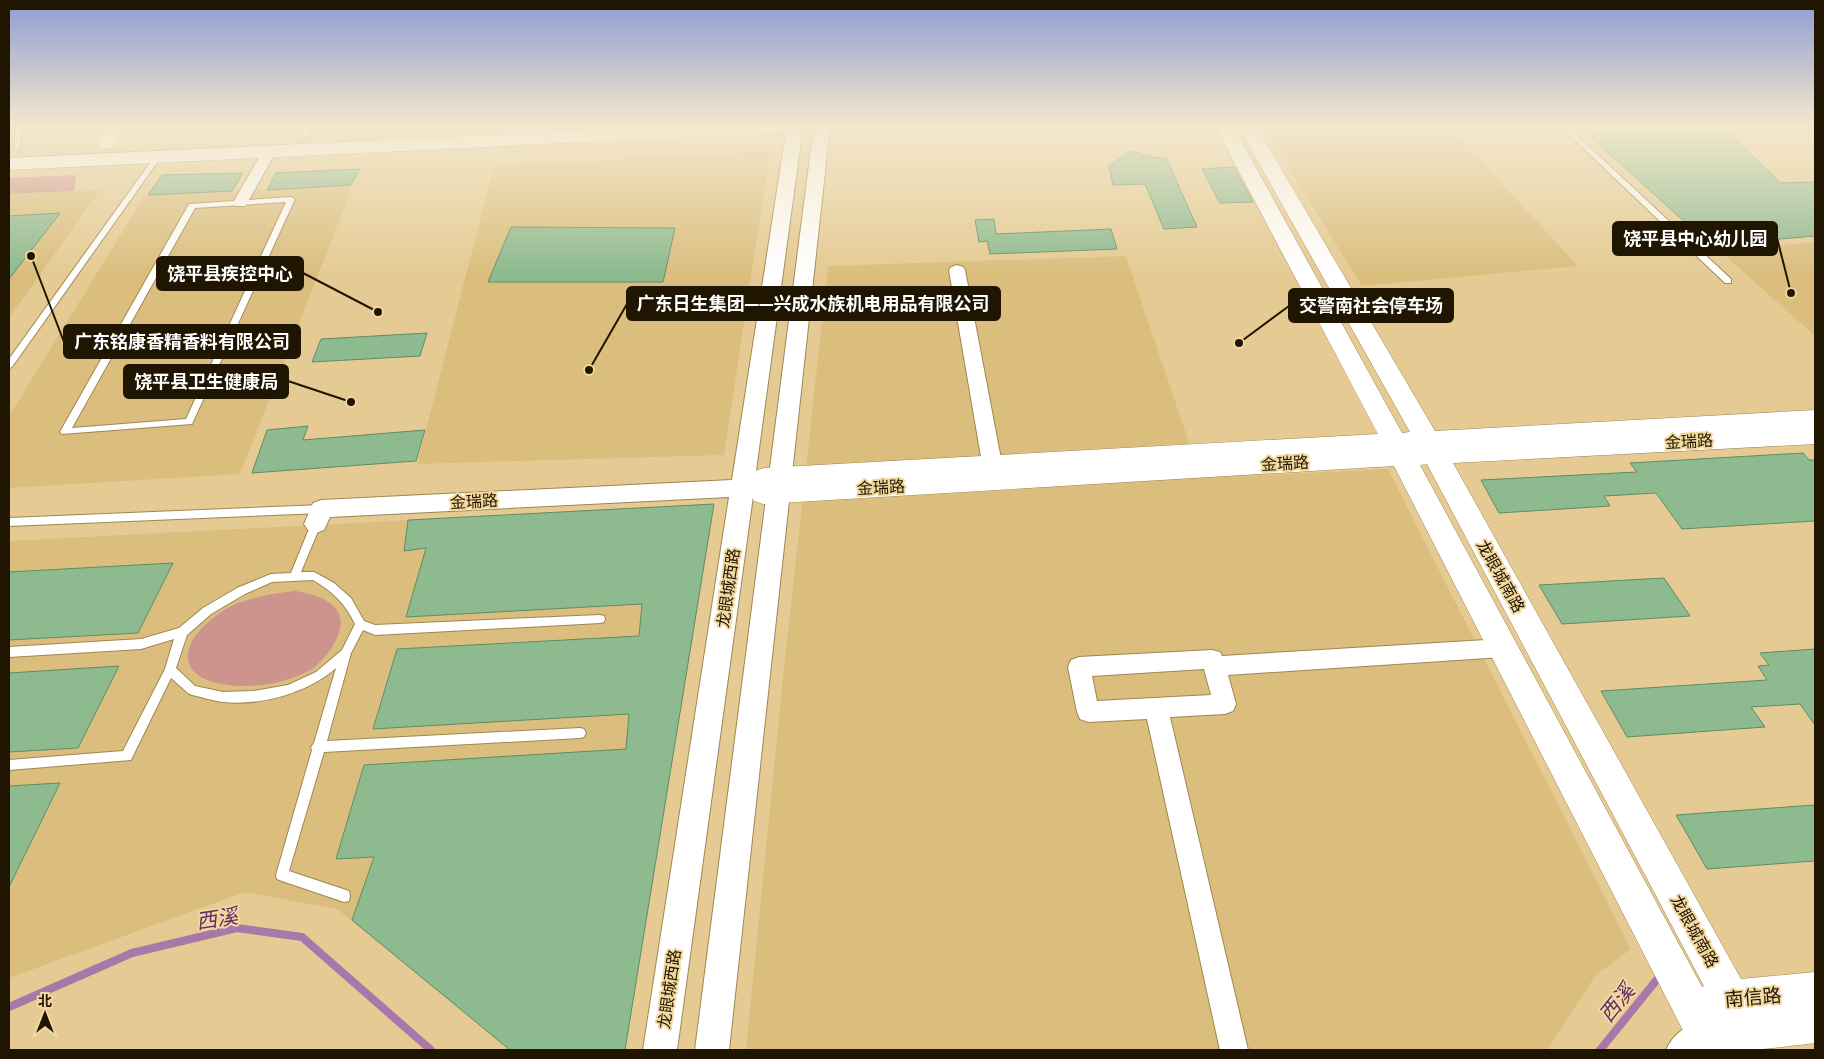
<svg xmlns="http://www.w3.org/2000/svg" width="1824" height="1059" font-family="'Asap Condensed','Noto Sans SC',sans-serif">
  <rect width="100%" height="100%" fill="#e5cb93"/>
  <g fill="#dbbe7e">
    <polygon points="1263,126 1448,126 1578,266 1362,286"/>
    <polygon points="770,151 724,455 417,464 494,167"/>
    <polygon points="351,185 349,196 240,474 9,488 9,416 144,197 148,195"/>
    <polygon points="100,190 9,318 9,194"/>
    <polygon points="1815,242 1815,336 1720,251"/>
    <polygon points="1126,256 1201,478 1388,469 1631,949 1596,975 1547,1050 746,1050 785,659 828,266"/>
    <polygon points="714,504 625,1050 510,1050 337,909 245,892 9,978 9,541"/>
  </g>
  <g fill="#cd948e">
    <polygon points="76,175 74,191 9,194 9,178"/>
    <path d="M295,591c34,5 60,20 37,56 -5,8 -12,16 -20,22 -19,11 -44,17 -66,17 -70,0 -77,-41 -20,-77 20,-12 46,-15 69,-18z"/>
  </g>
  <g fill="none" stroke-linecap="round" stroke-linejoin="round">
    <g stroke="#aa77ab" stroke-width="8">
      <polyline points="9,1007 132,953 237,928 302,937 431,1050"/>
      <polyline points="1600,1050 1659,977"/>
    </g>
  </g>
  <g fill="#8dba8f" stroke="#608c63">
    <polygon points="1579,126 1721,126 1781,183 1815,182 1815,236 1710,245"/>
    <polygon points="1131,151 1151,157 1166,158 1197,227 1164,229 1145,184 1113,185 1109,166"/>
    <polygon points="1234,167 1236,171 1253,202 1220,203 1202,169"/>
    <polygon points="360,169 351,185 267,190 276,173"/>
    <polygon points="243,173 232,191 148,195 162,175"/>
    <polygon points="60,213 9,279 9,216"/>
    <polygon points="994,219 996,234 1111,229 1117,249 990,254 987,241 979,242 975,220"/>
    <polygon points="511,227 675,228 663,282 488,282"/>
    <polygon points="427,333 420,356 312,362 321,339"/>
    <polygon points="308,426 303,440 425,430 416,461 252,473 267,430"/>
    <polygon points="1803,453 1809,460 1815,460 1815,521 1682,529 1656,493 1604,496 1610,506 1499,513 1481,480 1637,472 1630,463"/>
    <polygon points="714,504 625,1050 510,1050 352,920 374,857 336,859 364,765 626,749 629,714 373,729 397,649 639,636 642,604 406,617 426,548 404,551 408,520"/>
    <polygon points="173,563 138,633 9,640 9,572"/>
    <polygon points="1664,578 1690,616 1562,624 1539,585"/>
    <polygon points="1815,649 1815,725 1800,704 1751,707 1765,727 1627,737 1601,691 1767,680 1758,666 1769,665 1760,653"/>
    <polygon points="119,666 78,748 9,752 9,673"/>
    <polygon points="60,783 9,887 9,786"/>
    <polygon points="1815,805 1815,861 1707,869 1676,815"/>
  </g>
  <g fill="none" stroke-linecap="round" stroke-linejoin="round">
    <g stroke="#9f8751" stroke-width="2">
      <g id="service">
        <polygon points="16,126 22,126 20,148 17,150 14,148"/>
        <polygon points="305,126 311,126 309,135 306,137 303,135"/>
        <polygon points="1560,126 1567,126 1731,279 1731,283 1725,283"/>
        <polygon points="155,156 161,157 12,367 9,368 9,359"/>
        <path d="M291,197l4,2 -103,225 -130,10 -2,-2 129,-228zM286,202l-100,217 -114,9 123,-220z"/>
        <polygon points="321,505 326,509 321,513 9,526 9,518"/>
        <path d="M316,520l4,1 1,3 -20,48h13l20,11 17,15 13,23 11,4 225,-10 4,1 1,3 -1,3 -4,1 -225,12 -12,-5 -12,23 -24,88 253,-13 4,1 2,4 -2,4 -4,1 -256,14 -35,119 60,20 1,5 -1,5 -5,1 -62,-21 -5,-2 -1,-4 36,-125 -1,-3 3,-4 22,-75c-29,25 -74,38 -113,34 -10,-1 -21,-5 -31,-7l-4,-2 -17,-15 -40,82 -122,10v-10l114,-9 42,-82 9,-30 -33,10 -132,8v-10l132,-8 38,-11 24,-20 34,-20 34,-14 20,-1 20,-49 1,-3zM313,580c19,11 32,23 42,44l-13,26 -26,22 -28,13 -34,6 -31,1 -28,-6 -19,-18 11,-33 24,-21 34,-20 27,-12z"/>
      </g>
    </g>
    <g stroke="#9f8751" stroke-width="2">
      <g id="minor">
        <polygon points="269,148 276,152 247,203 245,206 235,206 233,203 262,152"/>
        <polygon points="957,265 963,267 965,270 1005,480 1002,485 995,487 988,485 985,480 949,270 951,267"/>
        <path d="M1503,639l8,2 3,7 -3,7 -8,2 -275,18 8,29 -3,7 -8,3 -55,3 78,333h-28l-73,-331 -59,3 -8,-3 -3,-7 -9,-45 3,-7 8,-3 133,-7 8,2 2,4zM1204,669l7,26 -114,6 -5,-25z"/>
      </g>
    </g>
    <g stroke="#9f8751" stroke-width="2">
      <g id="tertiary">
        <polygon points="787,126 803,126 755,478 764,481 767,487 764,493 753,496 677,1050 643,1050 729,497 330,517 324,530 316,533 308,530 304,524 313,503 321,500 732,480"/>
        <polygon points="814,126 830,126 729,1050 695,1050"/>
        <path d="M1706,1017l12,5 5,12 -5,12 -7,4h-45c7,-17 23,-26 40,-33z"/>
      </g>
    </g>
    <g stroke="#9f8751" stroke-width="1">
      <g id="secondary">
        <polygon points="108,126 126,126 114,147 107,149 100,147 97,143"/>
        <path d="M1215,126h18l169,307 8,-1 -172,-306h18l179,305 380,-21v34l-362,19 288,516 74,-7v71c-26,3 -101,14 -123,5l-298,-582 -631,38 -9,-3c-6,-10 -5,-20 1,-30l9,-3 614,-34zM1427,464l277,522 -2,1 -282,-522z"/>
      </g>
    </g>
    <g stroke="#9f8751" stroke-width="1">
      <polygon id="primary" points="677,126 803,126 801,130 794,132 9,170 9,158"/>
    </g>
    <use href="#service" fill="#fff" fill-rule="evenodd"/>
    <use href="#minor" fill="#fff" fill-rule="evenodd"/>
    <use href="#tertiary" fill="#fff" fill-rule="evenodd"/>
    <use href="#secondary" fill="#fff" fill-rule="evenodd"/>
    <use href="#primary" fill="#fff" fill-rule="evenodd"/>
  </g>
  <linearGradient id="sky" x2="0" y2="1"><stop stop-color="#8f9cd0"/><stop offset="0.46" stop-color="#f3e8ce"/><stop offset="1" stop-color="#f3e8ce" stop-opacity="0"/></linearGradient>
  <rect width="1824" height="274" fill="url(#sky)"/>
  <g text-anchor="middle" stroke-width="4" stroke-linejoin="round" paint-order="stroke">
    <g font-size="16" fill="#1f1501" stroke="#f2d89f">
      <text transform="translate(1689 441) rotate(-3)" y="6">金瑞路</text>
      <text transform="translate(1285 463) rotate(-3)" y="6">金瑞路</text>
      <text transform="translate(881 487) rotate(-3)" y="6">金瑞路</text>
      <text transform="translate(474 501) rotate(-3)" y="6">金瑞路</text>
      <text transform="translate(1501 576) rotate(61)" y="6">龙眼城南路</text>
      <text transform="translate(728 588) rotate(-82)" y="6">龙眼城西路</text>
      <text transform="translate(1695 931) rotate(61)" y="6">龙眼城南路</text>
      <text transform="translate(669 989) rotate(-82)" y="6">龙眼城西路</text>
    </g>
    <g font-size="19" fill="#1f1501" stroke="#f2d89f">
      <text transform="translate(1753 997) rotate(-5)" y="7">南信路</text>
    </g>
    <g font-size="21" font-style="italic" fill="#692b6c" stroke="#f2d89f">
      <text transform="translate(217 919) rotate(-9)" y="7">西溪</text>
      <text transform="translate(1617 1003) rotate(-51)" y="7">西溪</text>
    </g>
  </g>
  <path fill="none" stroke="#1f1501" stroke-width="2" d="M1791 293L1777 238M378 312L303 273M589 370L627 304M1239 343L1289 306M31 256L64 342M351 402L288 381"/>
  <g fill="#1f1501" stroke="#f2d89f" stroke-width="2">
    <circle cx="1791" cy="293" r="5"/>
    <circle cx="378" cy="312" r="5"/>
    <circle cx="589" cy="370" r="5"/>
    <circle cx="1239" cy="343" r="5"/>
    <circle cx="31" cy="256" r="5"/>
    <circle cx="351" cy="402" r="5"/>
  </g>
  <g fill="#1f1501" stroke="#1f1501" stroke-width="2">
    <rect x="1613" y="222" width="164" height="33" rx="5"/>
    <rect x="157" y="257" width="146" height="33" rx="5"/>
    <rect x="627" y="287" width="373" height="33" rx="5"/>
    <rect x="1289" y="289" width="164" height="33" rx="5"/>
    <rect x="64" y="325" width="236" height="33" rx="5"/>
    <rect x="124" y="365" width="164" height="33" rx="5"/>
  </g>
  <g font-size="18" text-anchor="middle" font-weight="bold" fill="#fff">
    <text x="1695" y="245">饶平县中心幼儿园</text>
    <text x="230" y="280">饶平县疾控中心</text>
    <text x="813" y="310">广东日生集团——兴成水族机电用品有限公司</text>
    <text x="1371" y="312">交警南社会停车场</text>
    <text x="182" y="348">广东铭康香精香料有限公司</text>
    <text x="206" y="388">饶平县卫生健康局</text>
  </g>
  <rect width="1824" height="1059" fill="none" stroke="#1f1501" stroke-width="20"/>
  <g transform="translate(45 1014)" stroke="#f2d89f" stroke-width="4" paint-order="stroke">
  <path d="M0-4L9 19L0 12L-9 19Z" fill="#1f1501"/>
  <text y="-8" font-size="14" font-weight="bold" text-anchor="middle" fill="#1f1501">北</text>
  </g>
</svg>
